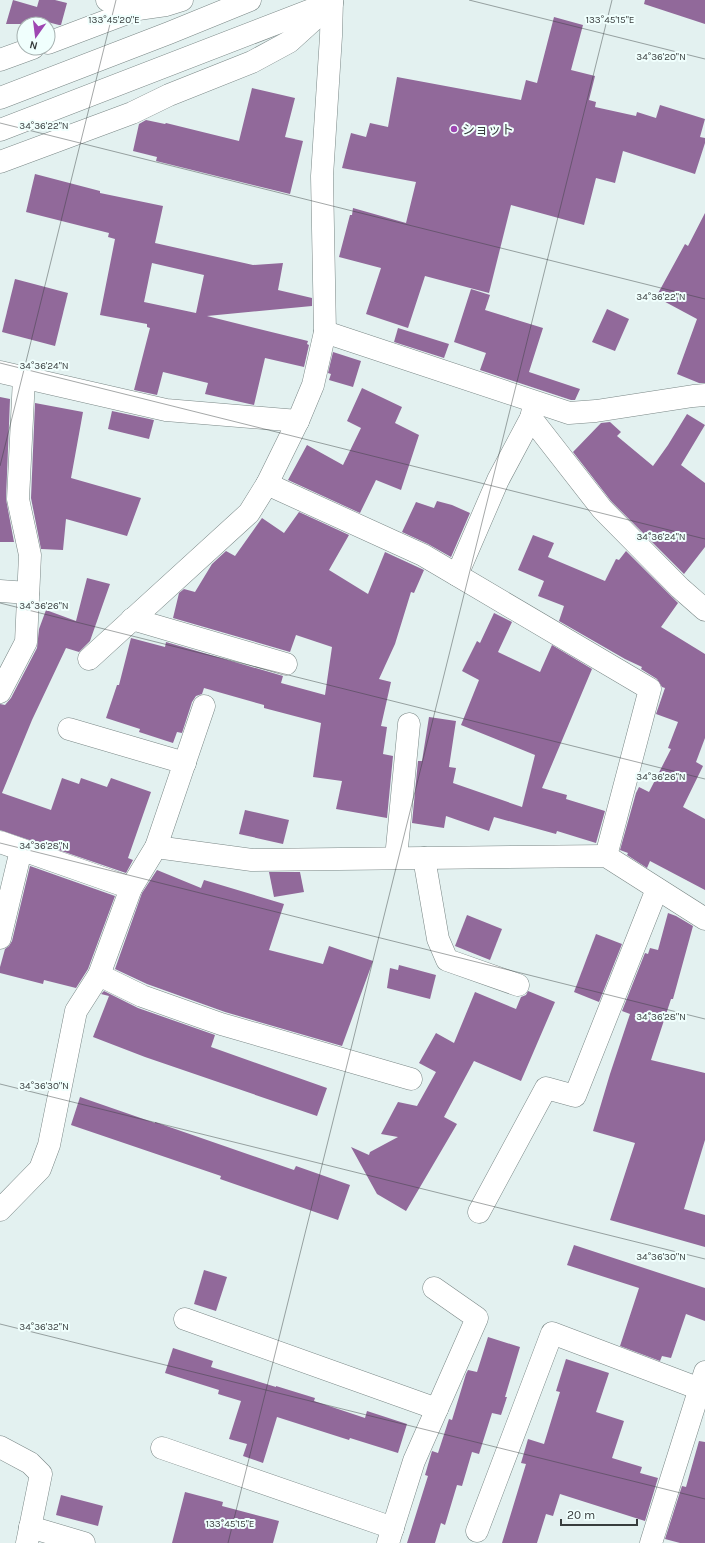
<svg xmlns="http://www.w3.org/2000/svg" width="705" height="1543" font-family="Karla,'Noto Sans JP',sans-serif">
  <rect width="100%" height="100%" fill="#e3f1f0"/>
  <g fill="#91699a" fill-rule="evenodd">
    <polygon points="13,0 37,7 39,0 55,0 67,3 61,25 59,25 36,19 35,24 6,24"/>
    <polygon points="645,0 705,0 705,24 644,4"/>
    <polygon points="554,17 583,25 571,70 595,76 589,100 596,102 595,107 636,116 637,112 656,118 660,105 705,119 700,137 705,138 705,143 695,174 623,151 615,183 596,178 584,225 511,205 489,293 425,276 408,328 366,314 381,268 339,257 350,215 352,215 353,208 406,223 416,182 342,168 351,133 366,137 370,123 388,127 397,77 521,100 526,80 537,83"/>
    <polygon points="252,88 295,98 285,137 303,141 290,194 156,161 157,157 133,151 139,124 146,120 165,124 166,123 239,141"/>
    <path d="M35,174l65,17v2l63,13 -8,37 98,22 30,-2 -5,27 34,8v8l-105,10 101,25 -1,3 2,1 -5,22 -39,-9 -11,47 -49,-11 3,-11 -45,-11 -6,23 -23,-5 16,-62 -3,-1v-3l-47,-9 15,-76 -7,-2 1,-4 -83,-21zM152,263l52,12 -8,38 -52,-11z"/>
    <polygon points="705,213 705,383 699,383 677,374 697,319 656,297 685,244 688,246"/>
    <polygon points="15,279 68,293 55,346 2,332"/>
    <polygon points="471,289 490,295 485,310 543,328 529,372 580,389 575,400 571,400 480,370 486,353 454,342"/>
    <polygon points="607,309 629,319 615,351 592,342"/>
    <polygon points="398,328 449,344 444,358 394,342"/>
    <polygon points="333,352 361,361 353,387 329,380 331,374 328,373"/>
    <polygon points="362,388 402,407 395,423 419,435 401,490 376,480 360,513 288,480 307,445 343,465 361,428 347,421"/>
    <polygon points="0,397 10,399 6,499 14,542 0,542"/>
    <polygon points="35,403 83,412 71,478 141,498 127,536 66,519 63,550 41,549 31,498"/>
    <polygon points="112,411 154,420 149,439 108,429"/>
    <polygon points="687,414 705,425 681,465 705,483 705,547 684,574 611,501 573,452 601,423 610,422 621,432 617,436 653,466 668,445"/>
    <polygon points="437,501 452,505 470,513 451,557 428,544 402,532 416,502 434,508"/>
    <polygon points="299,512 349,535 329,570 368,594 385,552 424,570 414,593 411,592 395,644 379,679 391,682 381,726 387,727 383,754 393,756 387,818 336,809 342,781 313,777 321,723 264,708 264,705 204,688 202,694 196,696 192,702 182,733 177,732 173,743 139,732 140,729 106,718 117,685 119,685 131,638 165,647 166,642 283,676 281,683 325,695 332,647 296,635 290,652 173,618 179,593 184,589 195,592 212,564 226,551 235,556 262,518 284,533"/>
    <polygon points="533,535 554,543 548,557 605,581 616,559 619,560 626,551 678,603 661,627 705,654 705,738 696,762 703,766 683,807 705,819 705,890 650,861 647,868 627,855 628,853 620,850 636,793 639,787 649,792 671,749 668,748 678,722 656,714 665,688 662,687 657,679 641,669 642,667 625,659 559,621 564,606 538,596 544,581 518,570"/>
    <polygon points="87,578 110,584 90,641 79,652 66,648 32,720 2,793 51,810 62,778 79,784 81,778 107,787 111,778 151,792 128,858 133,860 126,873 0,830 0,704 5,705 11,698 37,648 39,629 46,610 76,621"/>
    <polygon points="494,613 512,622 498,652 540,672 552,645 592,669 542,788 567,795 566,799 605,811 596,843 557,831 556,834 494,817 489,831 446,816 444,828 412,823 418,761 422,761 429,717 456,721 449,767 456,768 453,783 522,807 535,755 461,725 479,680 462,671 477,641 480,643"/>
    <polygon points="245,810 289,820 283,844 239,834"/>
    <polygon points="30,866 115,896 88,969 76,988 44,980 43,984 0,973 0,967 5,949 9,946 12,941"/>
    <polygon points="157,870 201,888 204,880 284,904 269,950 323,964 329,946 373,961 342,1046 225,1012 147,984 115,969 142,893"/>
    <polygon points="269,872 300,872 304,892 274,897"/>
    <polygon points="668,913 676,916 693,926 673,999 671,999 651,1060 705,1073 705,1140 684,1209 705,1215 705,1247 610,1220 635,1143 593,1131 610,1074 630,1014 622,1011 645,953 648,954 650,948 658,950"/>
    <polygon points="467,915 502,929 490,960 455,946"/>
    <polygon points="596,934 622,944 599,1002 574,992"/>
    <polygon points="399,965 436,975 430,999 387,988 390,968 398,970"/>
    <polygon points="104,991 138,1008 215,1035 211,1047 327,1088 317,1116 145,1057 93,1037 109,996 101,994"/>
    <polygon points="528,991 555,1002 521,1081 474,1061 444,1117 457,1124 406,1211 377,1194 351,1147 369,1155 370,1152 398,1137 381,1134 398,1102 417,1106 436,1072 419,1063 436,1033 454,1043 475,992 516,1009 521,997 526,995"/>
    <polygon points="80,1097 155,1123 155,1122 294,1170 296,1166 350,1185 338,1220 220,1179 221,1176 71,1125"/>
    <polygon points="574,1245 705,1288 705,1321 686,1314 671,1358 662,1356 660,1361 620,1346 639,1288 567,1265"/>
    <polygon points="204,1270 227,1277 216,1311 194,1304"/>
    <polygon points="488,1337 520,1347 505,1397 507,1397 501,1415 492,1413 479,1454 472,1452 462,1486 457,1485 445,1525 441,1523 435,1543 407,1543 428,1476 425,1475 432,1451 438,1453 449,1419 452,1420 466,1374 468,1370 477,1372"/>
    <polygon points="173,1348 213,1361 211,1367 276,1387 276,1386 315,1398 314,1401 365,1418 367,1411 407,1424 398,1453 350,1438 349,1440 277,1417 263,1463 243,1456 247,1444 229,1439 241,1401 218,1394 219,1390 165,1373"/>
    <polygon points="566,1359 609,1373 596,1412 624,1421 612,1458 642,1467 640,1473 658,1478 645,1521 560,1494 553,1516 546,1514 537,1543 502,1543 526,1464 521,1463 528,1439 544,1444 560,1392 556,1391"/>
    <polygon points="699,1441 705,1442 705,1543 680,1543 665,1539 682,1486 686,1487"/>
    <polygon points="185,1492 223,1502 222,1506 279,1521 273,1543 172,1543"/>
    <polygon points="61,1495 103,1506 98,1526 56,1515"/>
  </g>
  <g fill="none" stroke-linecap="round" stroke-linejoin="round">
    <g stroke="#7a8786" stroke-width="23">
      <g id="minor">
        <polyline points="107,0 138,9"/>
        <polyline points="332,0 331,36 322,176 325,332 313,385 298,421 267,484 423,555 650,689 606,856"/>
        <polyline points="48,43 138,9 166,5 182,0"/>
        <polyline points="0,60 33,48"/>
        <polyline points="0,98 169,33 250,0"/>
        <polyline points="0,130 319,7"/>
        <polyline points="0,162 132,113 169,95 252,62 289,42 332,3"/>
        <polyline points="325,332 569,413 596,411 693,396 705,395"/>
        <polyline points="0,372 166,410 298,421"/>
        <polyline points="531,418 602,509 680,588 705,610"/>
        <polyline points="457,575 498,480 531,418 534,405"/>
        <polyline points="0,591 28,593"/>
        <polyline points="132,619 286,664"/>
        <polyline points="89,659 249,513 267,484"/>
        <polyline points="0,692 26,642 30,555 18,499 24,378"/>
        <polyline points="69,729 185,763"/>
        <polyline points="0,842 131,888"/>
        <polyline points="156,847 252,860 606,856 705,919"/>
        <polyline points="396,858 409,724"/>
        <polyline points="424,858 438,939 447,960 518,985"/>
        <polyline points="0,938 21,850"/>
        <polyline points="99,975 142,996 221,1024 411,1079"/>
        <polyline points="0,1210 40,1169 49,1145 76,1011 99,975 131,888 156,847 204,706"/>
        <polyline points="479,1212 546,1088 575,1096 657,889"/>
        <polyline points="185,1319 437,1409"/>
        <polyline points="0,1447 30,1463 41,1474 27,1543"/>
        <polyline points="162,1448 393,1528"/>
        <polyline points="30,1527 84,1543"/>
        <polyline points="477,1531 552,1333 700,1389"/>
        <polyline points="388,1543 414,1461 477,1318 434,1288"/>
        <polyline points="651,1543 705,1372"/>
      </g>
    </g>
    <use href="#minor" stroke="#fff" stroke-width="22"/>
  </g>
  <path fill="none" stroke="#383d3d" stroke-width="1" stroke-opacity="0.45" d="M469,0l236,59M0,123l705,176M0,363l705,176M0,466l116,-466M0,603l705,176M0,843l705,176M0,1084l705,175M0,1324l705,175M228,1543l384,-1543"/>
  <circle fill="#9e46b2" stroke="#f0fffd" stroke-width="1.5" cx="454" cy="129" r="4"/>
  <g text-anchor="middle" stroke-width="4" stroke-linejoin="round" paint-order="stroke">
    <g font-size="13" fill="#383d3d" stroke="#f0fffd" text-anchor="start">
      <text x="462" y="134">ショット</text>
    </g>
  </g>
  <g font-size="10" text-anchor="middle" fill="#383d3d" stroke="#f0fffd" stroke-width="4" stroke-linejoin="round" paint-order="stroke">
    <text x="114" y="23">133°45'20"E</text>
    <text x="610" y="23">133°45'15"E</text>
    <text x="661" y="60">34°36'20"N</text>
    <text x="44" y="129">34°36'22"N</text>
    <text x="661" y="300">34°36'22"N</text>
    <text x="44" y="369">34°36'24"N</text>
    <text x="661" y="540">34°36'24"N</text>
    <text x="44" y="609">34°36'26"N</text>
    <text x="661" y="780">34°36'26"N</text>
    <text x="44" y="849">34°36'28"N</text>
    <text x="661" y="1020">34°36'28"N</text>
    <text x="44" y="1089">34°36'30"N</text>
    <text x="661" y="1260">34°36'30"N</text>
    <text x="44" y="1330">34°36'32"N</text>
    <text x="230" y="1527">133°45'15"E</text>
  </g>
  <g transform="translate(36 36) rotate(194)"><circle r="19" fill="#f0fffd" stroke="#a6b1b0"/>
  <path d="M0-3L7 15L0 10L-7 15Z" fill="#9e46b2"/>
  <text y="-6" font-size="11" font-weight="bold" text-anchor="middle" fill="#383d3d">N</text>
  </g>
  <path d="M561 1519v6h76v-6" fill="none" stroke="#383d3d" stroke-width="2"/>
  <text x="567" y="1519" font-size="12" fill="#383d3d" stroke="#f0fffd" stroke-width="3" paint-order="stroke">20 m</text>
</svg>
